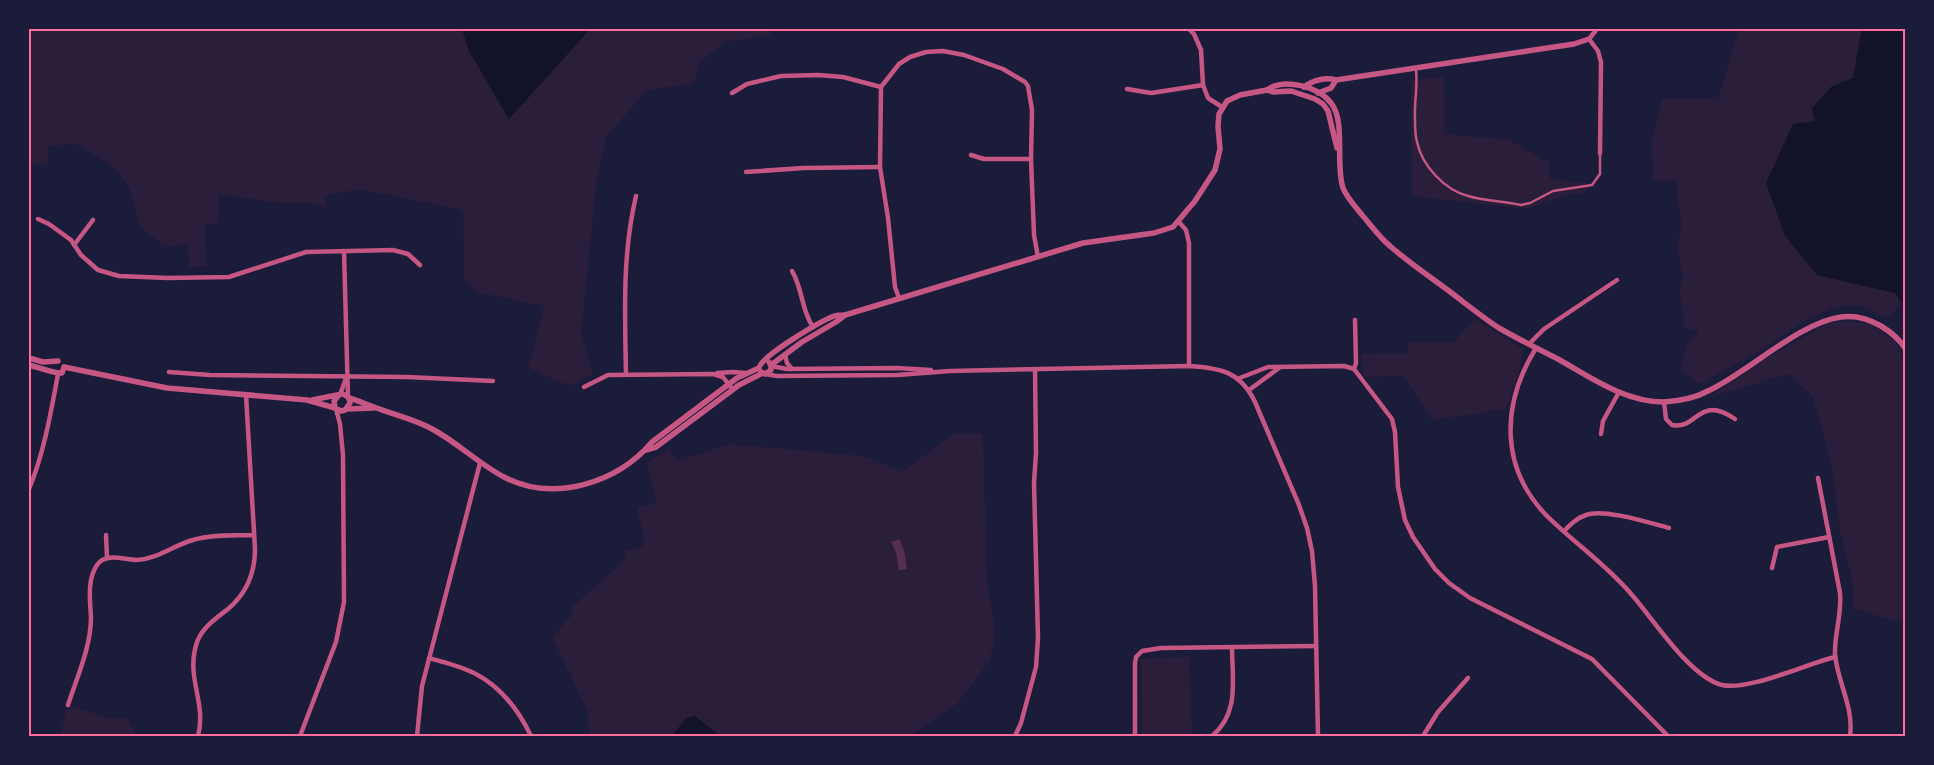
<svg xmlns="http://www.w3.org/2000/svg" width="1934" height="765" font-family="Helvetica,sans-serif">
  <rect width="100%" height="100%" fill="#1b1b3a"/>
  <g fill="#2a1e3b">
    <polygon points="29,29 462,29 469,51 509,119 590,29 769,29 771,35 725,42 700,62 694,83 647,90 606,137 597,178 581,334 593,375 570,386 528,368 544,306 476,292 464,279 463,210 359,189 325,196 326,207 310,203 276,203 219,194 219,222 205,225 206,266 189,268 188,244 164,246 139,225 130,188 112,165 75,144 48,146 47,165 29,164"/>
    <polygon points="1739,29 1862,29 1853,78 1831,87 1815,121 1817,275 1896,293 1902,304 1888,317 1856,305 1833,308 1806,320 1756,353 1700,384 1680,370 1689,340 1697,336 1698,330 1685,329 1680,293 1683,276 1677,247 1681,227 1681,212 1677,204 1677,181 1653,179 1652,140 1662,99 1718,99"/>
    <polygon points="1444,76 1445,134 1509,140 1546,161 1549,161 1550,179 1592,184 1584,193 1571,193 1526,209 1412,196 1411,80"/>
    <path d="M1475,319l48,30c1,18 -12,42 -17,60l-74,11 -28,-44 -38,1 -3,-4 -2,-19 47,-1 -1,-10 47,-1z"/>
    <polygon points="1843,321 1871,323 1895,341 1905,364 1905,623 1853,609 1853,582 1840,530 1833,475 1826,442 1813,397 1789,374 1710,397 1766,358 1827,324"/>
    <polygon points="955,433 983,434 987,581 995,633 990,660 958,703 910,736 589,736 588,712 552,637 573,614 572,607 626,559 625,551 640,548 645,543 637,508 656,503 647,463 669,449 677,461 729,444 864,456 902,472"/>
    <polygon points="1189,657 1192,736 1142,736 1140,659"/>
    <polygon points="68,705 107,718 128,719 137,736 60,736"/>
  </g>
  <g fill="#12122b">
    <polygon points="462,29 590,29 509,119 469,51"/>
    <polygon points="1862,29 1905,29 1905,308 1895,293 1817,275 1785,236 1766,183 1793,124 1815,121 1812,108 1831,87 1853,78"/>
    <polygon points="695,716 720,736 675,736 675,732 686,718"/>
  </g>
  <polygon fill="#542f53" points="899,539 904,550 907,569 899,570 896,552 891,542"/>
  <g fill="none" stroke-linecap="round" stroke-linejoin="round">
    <path stroke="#c65784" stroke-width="2.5" d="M1416,70c2,17 -2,32 -1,49 0,8 0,16 2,23 5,24 28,48 51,54 17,5 36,5 53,9l9,-2 23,-12 39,-6 8,-11v-20"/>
    <g stroke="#c65784" stroke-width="4.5">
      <polyline points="1189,29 1194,34 1201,50 1203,85 1208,98 1222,107"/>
      <polyline points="1597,29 1589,39 1598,51 1601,62 1600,153"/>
      <polyline points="1127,89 1151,93 1203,85"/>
      <polyline points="732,93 747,84 781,76 818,75 843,77 881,87"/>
      <polyline points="971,155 984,159 1031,159"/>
      <polyline points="746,172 803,168 880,167"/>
      <polyline points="38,219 49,224 71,240 81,255 98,270 119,276 168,278 229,277 306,252 393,250 408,254 420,265"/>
      <polyline points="1179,222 1186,230 1189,243 1189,366"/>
      <polyline points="74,245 93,220"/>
      <polyline points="344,251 348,397"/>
      <path d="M792,271c11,18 9,39 21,56"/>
      <polyline points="899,298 895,287 888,218 880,167 881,87 899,64 910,57 926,52 943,51 964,55 1003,69 1025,82 1028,86 1032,110 1031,159 1034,235 1038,257"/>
      <polyline points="1529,344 1544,329 1617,280"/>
      <path d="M1536,348c-34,55 -37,118 10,167 28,28 61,50 86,80 22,25 58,82 90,90 27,6 84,-21 113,-28"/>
      <polyline points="785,355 787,363 792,369"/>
      <polyline points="771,366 787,369 897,368 931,370"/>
      <polyline points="1354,369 1356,363 1355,320"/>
      <polyline points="169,372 210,375 407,377 493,381"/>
      <polyline points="717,373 733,372 746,373"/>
      <path d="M765,374l12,2 120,-1 53,-4 239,-5c31,2 51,5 66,36l44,103 8,23 5,23 3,35 3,150"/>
      <path d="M626,375c-1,-60 -4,-120 10,-179"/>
      <polyline points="1237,379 1268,367 1344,366 1354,369 1392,419 1395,432 1398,487 1405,520 1413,537 1435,569 1449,583 1470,598 1592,659 1668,736"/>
      <polyline points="584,387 608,375 713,374 723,377 733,390"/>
      <polyline points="1249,390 1279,368"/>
      <polyline points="340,395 346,378"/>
      <path d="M1664,402l2,17 6,6c26,5 26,-31 63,-6"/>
      <polyline points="1601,434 1603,421 1619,392"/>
      <path d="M1818,478l22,115c2,22 -6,42 -5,62 3,28 19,53 15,81"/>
      <path d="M29,489c15,-36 22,-77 29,-115"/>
      <path d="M1564,531c7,-7 13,-13 22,-16 17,-7 64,8 83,13"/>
      <polyline points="106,535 107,558"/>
      <polyline points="1772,568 1777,547 1829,537"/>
      <path d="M429,658c15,4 31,8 45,15 26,13 45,38 57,63"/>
      <path d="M68,705c9,-28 23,-58 23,-88 -1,-16 -4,-38 6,-52 9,-13 27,-5 40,-5 21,-1 37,-15 56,-20 20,-6 41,-4 61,-5"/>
      <path d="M198,736c9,-34 -13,-58 -1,-94 6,-15 18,-23 31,-33 19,-16 27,-36 27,-60l-9,-154"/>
      <polyline points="300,736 336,642 344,602 343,455 340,424 336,409"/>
      <polyline points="417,736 422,686 480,463"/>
      <polyline points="1015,736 1021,723 1036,667 1038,638 1034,483 1036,453 1035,369"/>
      <polyline points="1135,736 1135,663 1136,657 1142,651 1161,648 1316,646"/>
      <path d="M1212,736c28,-23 20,-57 20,-89"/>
      <polyline points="1423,736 1438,712 1468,678"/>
    </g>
    <g stroke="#c65784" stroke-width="5.5">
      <path d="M1304,87c9,-7 22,-10 32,-7l238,-36 15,-5"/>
      <path d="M1267,90c17,-13 52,-3 64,13 15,18 4,61 12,85 4,10 13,19 19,27 9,10 17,22 28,31 18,16 39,30 59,45 16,12 33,26 50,37 19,11 39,21 59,31 32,18 67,43 106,43 15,-1 31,-4 44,-11 41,-19 90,-68 133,-74 14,-2 28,2 40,9 10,6 18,13 24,22"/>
      <polyline points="1318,93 1331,88 1336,80"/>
      <polyline points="29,358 43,362 58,361"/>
      <path d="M29,365c8,2 27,9 33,8l2,-6"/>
      <polyline points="771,365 802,342 836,322 845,315"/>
      <polyline points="64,367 167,388 307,400 335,408"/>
      <path d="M759,368c2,-12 62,-47 75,-52 3,-1 7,-1 11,-1l238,-72 71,-10 19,-6 22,-26 20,-31 5,-21 -2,-23 1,-12 8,-13 13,-6 27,-5 6,2 18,-1 24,8 8,5 5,7 9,37"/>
      <polyline points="761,372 765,374 771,370 771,366 769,362"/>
      <path d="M349,398c8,2 16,6 25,9 20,8 41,12 60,23 25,14 45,34 70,47 50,26 113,6 148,-35l85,-64 22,-10"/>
      <path d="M312,400l30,-6c5,1 8,4 8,9l-5,7 -4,1 -6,-3 -1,-7 4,-5"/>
      <polyline points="348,409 373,408"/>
      <polyline points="646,450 656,447 739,385 763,373"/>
    </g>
  </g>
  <rect width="1934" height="765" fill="none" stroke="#1b1b3a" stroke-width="60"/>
  <rect x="30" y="30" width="1874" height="705" fill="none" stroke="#ff6b9d" stroke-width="2"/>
</svg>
